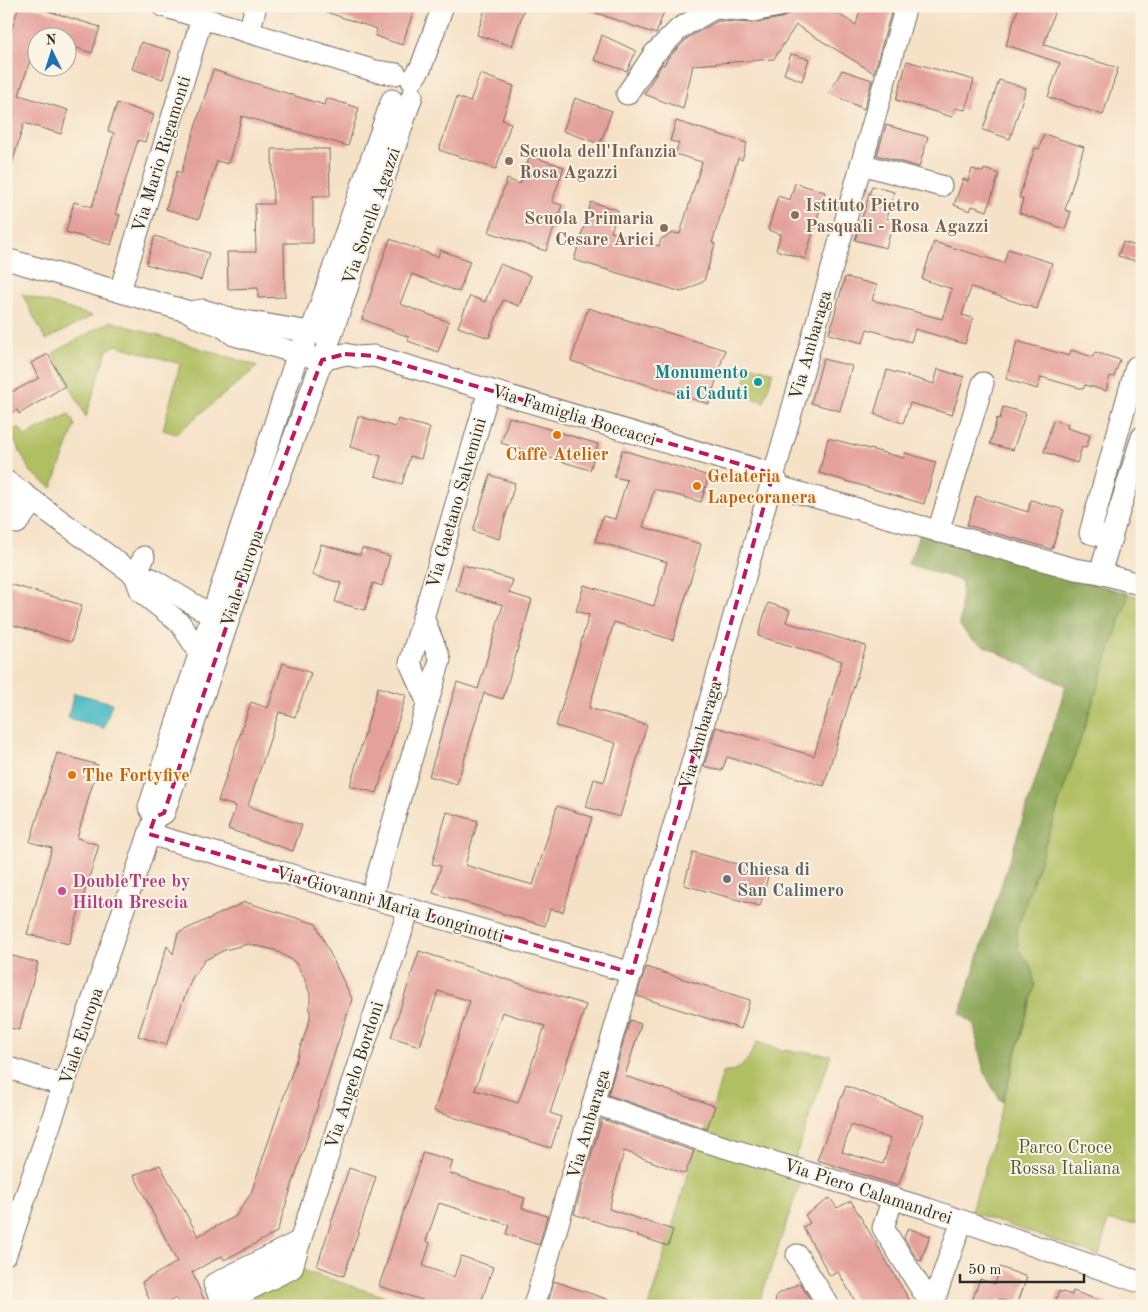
<svg xmlns="http://www.w3.org/2000/svg" width="1148" height="1312" font-family="'Old Standard TT',serif">
  <rect width="100%" height="100%" fill="#fcf5e5"/>
  <filter id="ink" filterUnits="userSpaceOnUse"><feTurbulence type="fractalNoise" baseFrequency=".02" numOctaves="2"/><feDisplacementMap in="SourceGraphic" scale="10" xChannelSelector="R" yChannelSelector="G"/><feConvolveMatrix kernelMatrix="1 2 1 2 8 2 1 2 1" color-interpolation-filters="sRGB"/></filter>
  <filter id="wash" filterUnits="userSpaceOnUse"><feTurbulence type="fractalNoise" baseFrequency=".0096" numOctaves="4" result="noise"/><feDisplacementMap in="SourceGraphic" scale="20" xChannelSelector="R" yChannelSelector="G"/><feGaussianBlur stdDeviation="1.12" result="paint"/><feColorMatrix in="noise" values="0 0 0 0 0 0 0 0 0 0 0 0 0 0 0 0 0 1.4 0 .05"/><feComposite in="paint" operator="in"/></filter>
  <g filter="url(#wash)">
    <rect width="100%" height="100%" fill="#f5e1c6"/>
    <g fill="#b0bf62" stroke="#6e7546">
      <polygon points="22,294 92,316 46,340"/>
      <polygon points="110,321 258,366 176,434 163,430 180,364 116,345 107,350 86,417 53,353"/>
      <polygon points="750,365 773,372 764,402 740,395"/>
      <polygon points="69,414 75,425 52,488 30,471 10,432 19,427 25,436"/>
      <polygon points="1129,594 1142,598 1142,1224 1108,1221 1099,1256 970,1212 983,1176 1035,985 1031,966 1018,949 1017,929"/>
      <path d="M757,1042l24,8 50,5 -37,106 -90,-24 19,-64c22,-4 24,-12 34,-31z"/>
      <polygon points="697,1143 803,1175 758,1306 649,1306"/>
      <polygon points="302,1270 404,1303 403,1306 244,1306 249,1298"/>
    </g>
    <path fill="#8ca658" stroke="#5c6842" d="M920,533l209,61 -112,335 1,20 13,17 4,19 -33,117c-20,-26 -22,-45 -28,-77l-14,-12 106,-327 -95,-47 -11,-13 2,-45 -54,-17z"/>
    <polygon fill="#4dbcc5" stroke="#3c7478" points="74,693 112,703 104,728 68,718"/>
    <g id="blocks">
      <g fill="#e4a19c" fill-rule="evenodd">
        <polygon points="19,6 31,6 100,27 92,53 68,45 68,38 37,38 19,95 68,110 61,134 24,123 10,171 6,170 6,47"/>
        <polygon points="318,6 403,6 414,10 402,45 375,36 377,29 317,9"/>
        <polygon points="486,6 525,6 512,46 477,35"/>
        <polygon points="582,6 666,6 656,34 582,8"/>
        <polygon points="791,6 826,6 856,25 861,6 893,6 874,73 796,25 774,59 693,65 683,109 644,94 662,64 664,65 668,58 688,38 718,21 752,23 781,18 788,15"/>
        <polygon points="1019,6 1056,6 1044,45 1118,68 1103,115 1048,97 1060,63 1006,45"/>
        <polygon points="602,35 636,51 627,71 594,60"/>
        <polygon points="141,42 171,51 163,79 132,69"/>
        <polygon points="791,54 809,59 802,81 784,74"/>
        <polygon points="907,61 974,80 965,110 955,108 952,117 896,100"/>
        <polygon points="213,70 324,105 326,98 359,108 348,146 242,116 228,164 217,161 199,219 166,209 177,171 181,173"/>
        <polygon points="842,70 872,80 864,109 829,93"/>
        <polygon points="480,74 514,86 502,120 511,123 496,169 439,150 457,97 470,102"/>
        <polygon points="999,80 1026,88 1010,139 983,130"/>
        <polygon points="575,98 612,111 600,144 563,131"/>
        <polygon points="117,103 154,115 145,142 138,140 115,214 120,215 111,245 66,232 74,202 92,207 114,133 108,131"/>
        <polygon points="676,121 747,143 742,160 738,158 712,243 715,244 704,281 682,292 574,260 591,202 618,210 611,232 659,246 661,239 673,233 680,234 702,162 675,154 679,143 670,141"/>
        <polygon points="886,125 928,137 919,167 877,155"/>
        <polygon points="1044,134 1084,147 1065,210 1071,212 1065,229 1019,213 1023,199 1019,198 1035,148 1039,149"/>
        <polygon points="272,149 329,149 330,196 313,196 313,243 284,243 285,297 258,298 258,288 228,289 227,252 256,252 255,204 273,204"/>
        <polygon points="530,156 564,167 552,202 562,205 546,251 489,232 507,179 520,184"/>
        <polygon points="972,169 983,172 984,169 999,174 987,211 972,206 970,211 954,205 963,179 968,181"/>
        <polygon points="795,183 825,192 805,259 776,250 781,234 768,230 778,196 790,200"/>
        <polygon points="872,186 894,192 886,218 894,220 886,248 855,240"/>
        <polygon points="155,236 209,253 201,280 146,264"/>
        <polygon points="390,239 438,257 440,250 470,261 459,292 412,274 400,304 449,322 438,352 408,341 409,337 362,319"/>
        <polygon points="934,242 1004,263 1008,249 1052,263 1037,309 971,287 962,315 973,318 965,344 915,329 911,342 867,329 863,343 829,334 845,277 877,285 872,300 942,319 952,289 922,279"/>
        <polygon points="1123,242 1142,248 1139,262 1118,256"/>
        <polygon points="500,264 531,276 519,306 503,300 489,338 458,327 470,296 485,302"/>
        <polygon points="588,308 725,350 709,404 571,361"/>
        <polygon points="1017,341 1069,356 1071,350 1093,357 1095,352 1120,360 1114,377 1110,376 1106,391 1085,385 1083,389 1041,377 1037,389 1006,379"/>
        <polygon points="48,354 65,386 19,414 17,410 6,415 6,395 39,378 31,363"/>
        <polygon points="823,359 852,366 840,411 811,403"/>
        <polygon points="938,369 964,377 952,415 910,403 903,423 874,414 887,370 934,384"/>
        <polygon points="1003,407 1026,413 1013,450 990,444 997,418 1000,419"/>
        <polygon points="358,416 395,427 398,419 430,428 421,459 410,456 402,484 375,476 381,456 350,447"/>
        <polygon points="509,417 598,444 590,470 501,443"/>
        <polygon points="1053,420 1068,424 1067,428 1090,435 1086,448 1082,447 1077,463 1044,452"/>
        <polygon points="828,438 904,458 905,453 936,462 924,504 819,473"/>
        <polygon points="622,450 709,476 701,502 654,489 643,527 701,544 673,640 614,622 589,708 647,725 620,817 586,807 594,779 604,782 616,743 556,726 589,615 576,611 584,585 654,606 667,562 595,541 603,516 615,519 627,480 614,477"/>
        <polygon points="490,475 515,483 499,539 473,531"/>
        <polygon points="976,496 1028,512 1031,500 1064,510 1052,549 967,525"/>
        <polygon points="321,544 360,555 362,548 390,556 382,586 373,583 365,610 335,602 341,583 312,575"/>
        <polygon points="463,565 513,580 509,593 532,600 503,699 484,693 457,784 429,776 457,682 478,689 503,605 456,591"/>
        <polygon points="6,583 82,605 71,642 6,623"/>
        <polygon points="768,603 790,610 786,622 866,646 824,786 727,757 722,771 704,766 716,727 814,756 842,661 758,636"/>
        <polygon points="283,663 311,673 295,717 279,712 248,806 302,825 293,851 228,829 236,806 218,801 251,702 268,708"/>
        <polygon points="378,687 406,695 377,793 350,786"/>
        <polygon points="57,753 98,765 77,838 99,845 69,944 27,934 52,848 30,842"/>
        <polygon points="557,806 592,817 563,912 550,909 545,926 433,893 441,866 432,864 447,812 478,821 465,865 533,885"/>
        <polygon points="693,852 769,873 760,906 684,885"/>
        <polygon points="245,902 316,924 352,999 277,1232 224,1260 222,1256 192,1272 207,1306 180,1306 176,1298 161,1306 152,1306 142,1282 177,1262 134,1175 160,1165 198,1236 236,1216 251,1193 310,1019 310,994 304,977 295,962 275,950 248,944 225,950 205,960 192,978 166,1045 138,1036 167,946 173,954 178,933"/>
        <path d="M419,951l167,54 -36,108 11,4 -10,31 -117,-37 36,-110 -32,-10 -18,55 -29,-9zM502,1012l43,14 -27,77 -43,-13z"/>
        <polygon points="6,954 38,963 19,1030 6,1027"/>
        <polygon points="646,967 750,1000 741,1029 637,996"/>
        <polygon points="630,1020 641,1024 625,1076 715,1106 707,1129 608,1095"/>
        <path d="M846,1086l78,30 -26,70 -81,-26zM851,1125l40,14 -8,25 -41,-12z"/>
        <polygon points="602,1119 694,1151 685,1174 624,1151 609,1209 673,1230 668,1246 574,1214"/>
        <polygon points="423,1152 453,1161 449,1173 525,1198 522,1208 547,1216 539,1245 506,1234 509,1225 439,1203 426,1241 430,1243 423,1266 454,1277 461,1256 493,1267 480,1306 440,1306 379,1286"/>
        <polygon points="349,1168 376,1177 344,1276 317,1266"/>
        <polygon points="830,1198 837,1208 851,1201 913,1306 858,1306 838,1272 830,1276 803,1227 810,1223 805,1215"/>
        <polygon points="908,1228 930,1236 921,1261 918,1260 904,1238"/>
        <polygon points="1000,1267 1027,1277 1017,1305 999,1299 996,1306 970,1306 980,1279 995,1284"/>
        <polygon points="554,1281 618,1303 617,1306 547,1306"/>
        <polygon points="800,1283 814,1306 775,1306 776,1295"/>
        <polygon points="1059,1291 1072,1295 1073,1291 1109,1304 1108,1306 1054,1306"/>
      </g>
    </g>
  </g>
  <g filter="url(#ink)">
    <use href="#blocks" fill-opacity="0" stroke="#726b61" stroke-width="1"/>
    <g fill="none" stroke-linecap="round" stroke-linejoin="round">
      <g stroke="#726b61" stroke-width="23">
        <g id="minor">
          <polyline points="163,6 375,71 396,74"/>
          <polyline points="249,32 256,6"/>
          <polyline points="412,81 421,67 443,6"/>
          <polyline points="627,94 654,54 680,28 715,8 753,11 779,6"/>
          <polyline points="861,164 941,186"/>
          <polyline points="6,259 190,312 203,310 233,319 322,334"/>
          <polyline points="120,291 202,18"/>
          <polyline points="190,312 196,317 222,326 234,335 322,360 345,354 358,357 374,356 773,474"/>
          <polyline points="773,474 780,487 800,493 1075,569 1100,573 1142,585"/>
          <polyline points="6,481 135,575 152,579 211,615 217,626"/>
          <polyline points="6,512 22,492"/>
          <polyline points="17,523 34,501"/>
          <polyline points="938,532 983,383"/>
          <polyline points="1112,539 1090,533 1136,367"/>
          <polyline points="1100,573 1142,437"/>
          <polyline points="135,575 141,592 180,623 199,652"/>
          <polyline points="135,575 144,557"/>
          <polyline points="427,701 410,663 489,390"/>
          <polyline points="155,817 164,813 270,496 278,481 331,336 412,96"/>
          <polyline points="149,834 632,973"/>
          <polyline points="371,898 440,660 423,617"/>
          <polyline points="6,1067 64,1086"/>
          <polyline points="594,1103 701,1140 928,1209 1142,1283"/>
          <polyline points="893,1198 883,1228 932,1306"/>
          <polyline points="6,1254 155,817 149,807 298,353 311,332 392,100"/>
          <polyline points="797,1255 829,1306"/>
          <polyline points="224,1306 214,1284 300,1241 409,909"/>
          <polyline points="230,1306 232,1298 292,1268 300,1241"/>
          <polyline points="534,1306 706,715 906,6"/>
          <polyline points="932,1306 962,1221"/>
        </g>
      </g>
      <use href="#minor" stroke="#fff" stroke-width="21"/>
    </g>
  </g>
  <path fill="none" stroke="#c2185b" stroke-width="4" stroke-dasharray="10 6" stroke-linejoin="round" d="M345,354l29,2 399,118 -141,499 -483,-139 6,-17 9,-4 106,-317 52,-136z"/>
  <g fill="#8d6e63" stroke="#fcf5e5" stroke-width="2">
    <circle cx="509" cy="161" r="5"/>
    <circle cx="795" cy="215" r="5"/>
    <circle cx="664" cy="228" r="5"/>
  </g>
  <circle fill="#0f9aa8" stroke="#fcf5e5" stroke-width="2" cx="758" cy="382" r="5"/>
  <g fill="#e8710a" stroke="#fcf5e5" stroke-width="2">
    <circle cx="557" cy="435" r="5"/>
    <circle cx="697" cy="486" r="5"/>
    <circle cx="72" cy="775" r="5"/>
  </g>
  <circle fill="#6b7280" stroke="#fcf5e5" stroke-width="2" cx="727" cy="879" r="5"/>
  <circle fill="#d1479c" stroke="#fcf5e5" stroke-width="2" cx="62" cy="891" r="5"/>
  <g text-anchor="middle" stroke-width="4" stroke-linejoin="round" paint-order="stroke">
    <g font-size="18" font-weight="bold" fill="#785e54" stroke="#fcf5e5" text-anchor="start">
      <text x="519" y="157">Scuola dell'Infanzia<tspan x="519" dy="21">Rosa Agazzi</tspan></text>
      <text x="805" y="211">Istituto Pietro<tspan x="805" dy="21">Pasquali - Rosa Agazzi</tspan></text>
      <text x="654" y="224" text-anchor="end">Scuola Primaria<tspan x="654" dy="21">Cesare Arici</tspan></text>
    </g>
    <g font-size="18" fill="#2b2b2b" stroke="#fcf5e5">
      <text transform="translate(161 154) rotate(-73)" y="6">Via Mario Rigamonti</text>
      <text transform="translate(371 216) rotate(-71)" y="6">Via Sorelle Agazzi</text>
      <text transform="translate(810 345) rotate(-74)" y="6">Via Ambaraga</text>
      <text transform="translate(574 415) rotate(17)" y="6">Via Famiglia Boccacci</text>
      <text transform="translate(456 503) rotate(-74)" y="6">Via Gaetano Salvemini</text>
      <text transform="translate(242 578) rotate(-72)" y="6">Viale Europa</text>
      <text transform="translate(700 735) rotate(-74)" y="6">Via Ambaraga</text>
      <text transform="translate(390 904) rotate(16)" y="6">Via Giovanni Maria Longinotti</text>
      <text transform="translate(81 1036) rotate(-71)" y="6">Viale Europa</text>
      <text transform="translate(354 1075) rotate(-72)" y="6">Via Angelo Bordoni</text>
      <text transform="translate(588 1124) rotate(-74)" y="6">Via Ambaraga</text>
      <text transform="translate(868 1191) rotate(18)" y="6">Via Piero Calamandrei</text>
    </g>
    <g font-size="18" font-weight="bold" fill="#0d838f" stroke="#fcf5e5" text-anchor="end">
      <text x="748" y="378">Monumento<tspan x="748" dy="21">ai Caduti</tspan></text>
    </g>
    <g font-size="18" font-weight="bold" fill="#c56008" stroke="#fcf5e5" text-anchor="start">
      <text x="557" y="460" text-anchor="middle">Caffè Atelier</text>
      <text x="707" y="482">Gelateria<tspan x="707" dy="21">Lapecoranera</tspan></text>
      <text x="82" y="781">The Fortyfive</text>
    </g>
    <g font-size="18" font-weight="bold" fill="#5b616d" stroke="#fcf5e5" text-anchor="start">
      <text x="737" y="875">Chiesa di<tspan x="737" dy="21">San Calimero</tspan></text>
    </g>
    <g font-size="18" font-weight="bold" fill="#b23c85" stroke="#fcf5e5" text-anchor="start">
      <text x="72" y="887">DoubleTree by<tspan x="72" dy="21">Hilton Brescia</tspan></text>
    </g>
    <g font-size="18" fill="#53573c" stroke="#fcf5e5">
      <text x="1065" y="1153">Parco Croce<tspan x="1065" dy="21">Rossa Italiana</tspan></text>
    </g>
  </g>
  <rect width="1148" height="1312" fill="none" stroke="#fcf5e5" stroke-width="25"/>
  <g transform="translate(52 52) rotate(356)"><circle r="24" fill="#fcf5e5" stroke="#a8a49b"/>
  <path d="M0-4L9 19L0 12L-9 19Z" fill="#1f6fb2"/>
  <text y="-8" font-size="14" font-weight="bold" text-anchor="middle" fill="#2b2b2b">N</text>
  </g>
  <path d="M960 1274v8h124v-8" fill="none" stroke="#2b2b2b" stroke-width="2.5"/>
  <text x="968" y="1274" font-size="15" fill="#2b2b2b" stroke="#fcf5e5" stroke-width="4" paint-order="stroke">50 m</text>
</svg>
